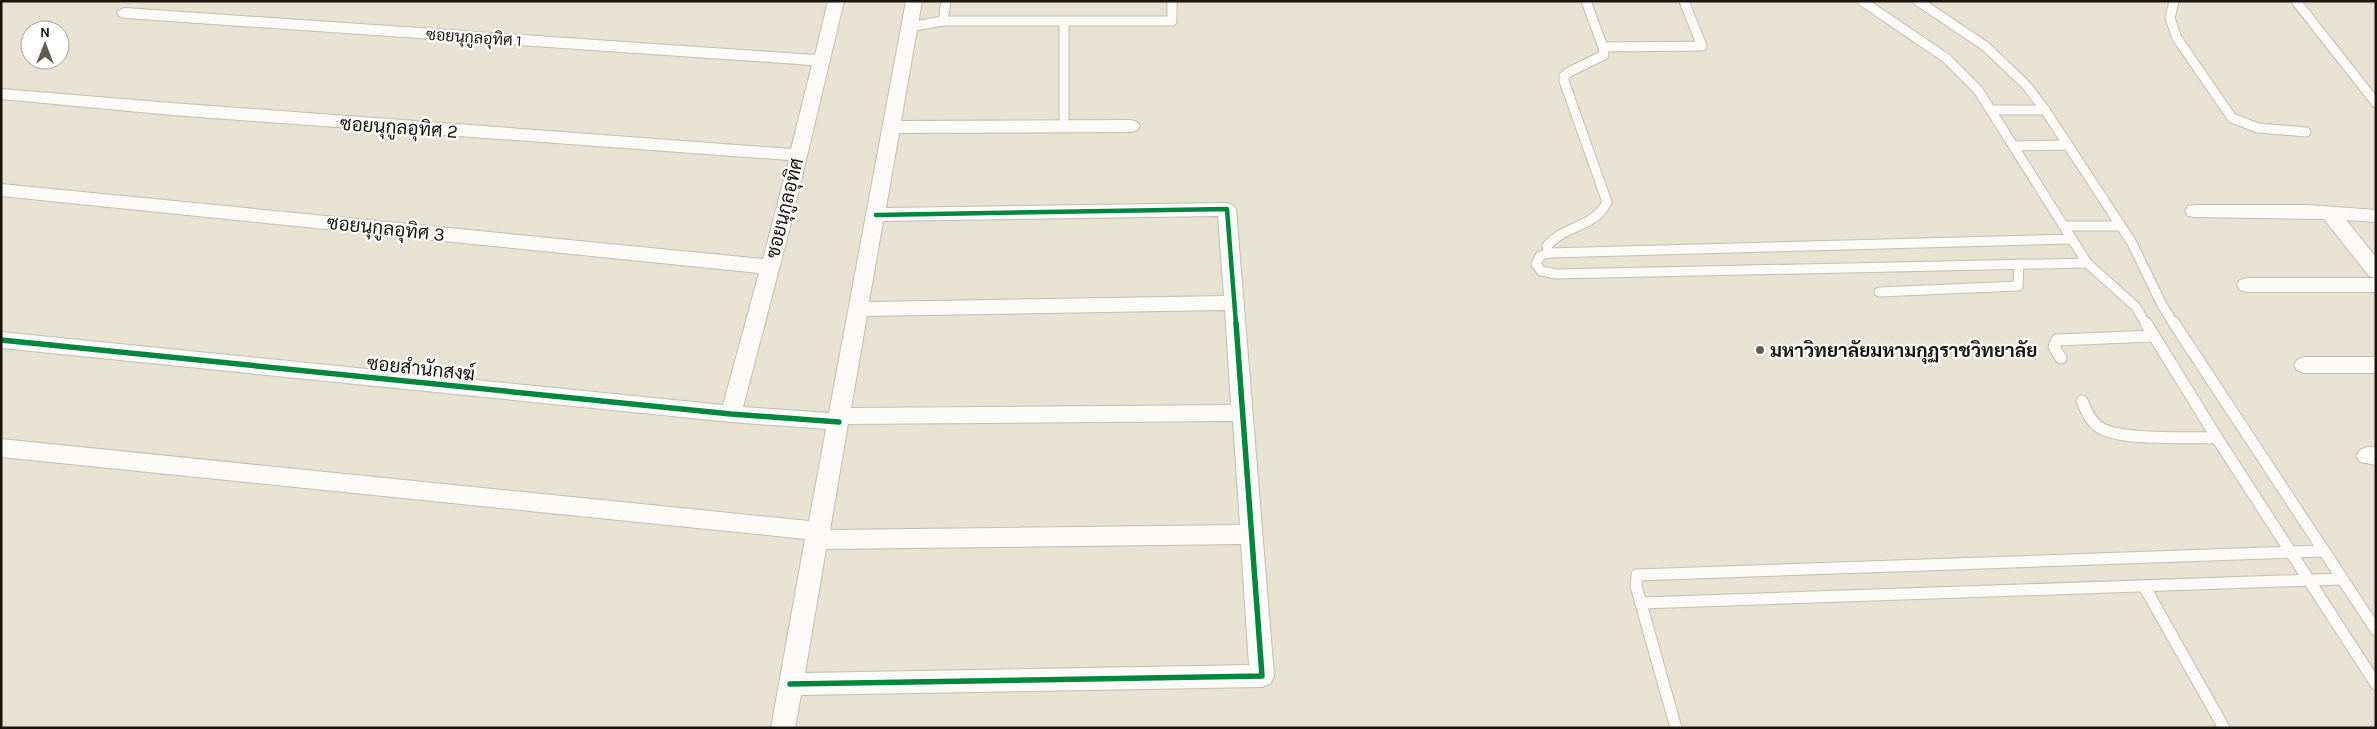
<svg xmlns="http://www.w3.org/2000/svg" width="2377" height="729" font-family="Karla,Sarabun,sans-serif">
  <rect width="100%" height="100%" fill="#e8e2d3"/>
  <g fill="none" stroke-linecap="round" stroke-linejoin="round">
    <g stroke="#c1bdb1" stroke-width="11">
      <g id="service-far1">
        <polyline points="1586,1 1603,47 1702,46 1684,1"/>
        <polyline points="1862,1 1946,58 1978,90 2087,263 2136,307 2146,324"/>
        <polyline points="1918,1 1985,46 2026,85 2045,110 2132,243 2162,305 2174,324"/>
        <polyline points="2174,1 2170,18 2177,38 2232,118 2258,128 2306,132"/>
        <polyline points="2296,1 2376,103"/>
        <polyline points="943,21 946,1"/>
        <polyline points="1064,22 1064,126"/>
        <polyline points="909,27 943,21 1172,21 1172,1"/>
        <polyline points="1992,110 2045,110"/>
        <polyline points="2014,146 2067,145"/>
        <polyline points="2064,226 2120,226"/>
        <polyline points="2072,239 1549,253 1540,256 1536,264 1541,271 1556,274 2087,263"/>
        <path d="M1549,253l-2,-7c17,-21 48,-18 60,-44l-43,-121v-5l5,-4 35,-17 -1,-8"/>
        <polyline points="1879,292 2018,286 2019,264"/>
      </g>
    </g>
    <g stroke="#c1bdb1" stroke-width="13">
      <g id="service">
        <polyline points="2146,323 2217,438 2376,684"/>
        <polyline points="2174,323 2376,630"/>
        <polyline points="2061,358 2054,347 2057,340 2154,336"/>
        <path d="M2082,401c4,9 8,20 17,26 19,14 92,10 118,11"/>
        <polyline points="2144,586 2224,728"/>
        <polyline points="1642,603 2342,579"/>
        <polyline points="1676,728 1636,586 1637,575 2324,551"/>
      </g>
    </g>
    <g stroke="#c1bdb1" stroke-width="2">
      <g id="minor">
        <path d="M828,1h16l-53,222 -48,184 86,6 77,-412h16l-21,120 230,-1 6,2 3,4 -3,4 -6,2 -232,1 -13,75 341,-5 6,2 3,4 38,467 -4,8 -8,3 -461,8 -6,33h-24l34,-189 -804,-82v-18l808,82 17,-92 -95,-7 -730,-74v-16l722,73 36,-132 -758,-77v-12l762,75 26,-99 -617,-45 -171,-16v-10l171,14 619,46 21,-84 -687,-47 -6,-2 -2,-3 2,-3 6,-2 690,47zM1218,216l6,80 -355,6 14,-81zM1225,310l6,95 -380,3 16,-92zM1233,421l7,104 -410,5 18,-106zM1241,544l8,121 -444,8 21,-124z"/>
        <polygon points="2194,205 2309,205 2376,210 2376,222 2346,220 2376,257 2376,278 2369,276 2324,219 2194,217 2188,216 2185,211 2188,206"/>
        <polygon points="2247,278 2376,278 2376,292 2247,292 2240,290 2237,285 2240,280"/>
        <polygon points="2304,357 2376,357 2376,373 2304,373 2297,370 2294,365 2297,360"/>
        <polygon points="2367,447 2376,447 2376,465 2360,462 2356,456 2360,450"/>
      </g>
    </g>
    <use href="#service-far1" stroke="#fcfbf8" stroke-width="9"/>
    <use href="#service" stroke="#fcfbf8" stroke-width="11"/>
    <use href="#minor" fill="#fcfbf8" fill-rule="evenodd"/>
    <g stroke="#fff" stroke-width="7">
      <polyline id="cycleway-far1" points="876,215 1227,209 1236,324"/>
    </g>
    <g stroke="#fff" stroke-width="9">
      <g id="cycleway">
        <polyline points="1,340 731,414 839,422"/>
        <polyline points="790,684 1262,676 1236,323"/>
      </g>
    </g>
    <use href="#cycleway-far1" stroke="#00873e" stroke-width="4.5"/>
    <use href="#cycleway" stroke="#00873e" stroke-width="5.5"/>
  </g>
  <circle fill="#615d52" stroke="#fff" stroke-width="2" cx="1760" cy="350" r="5"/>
  <g text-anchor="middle" stroke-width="4.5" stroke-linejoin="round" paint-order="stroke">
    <g font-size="16" fill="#19150c" stroke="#fff">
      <text transform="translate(474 37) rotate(4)" y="6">ซอยนุกูลอุทิศ 1</text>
    </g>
    <g font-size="19" fill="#19150c" stroke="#fff">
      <text transform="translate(399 127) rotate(4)" y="7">ซอยนุกูลอุทิศ 2</text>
      <text transform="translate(784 208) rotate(-76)" y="7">ซอยนุกูลอุทิศ</text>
      <text transform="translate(386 228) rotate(6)" y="7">ซอยนุกูลอุทิศ 3</text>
      <text transform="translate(421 368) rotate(6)" y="7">ซอยสำนักสงฆ์</text>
    </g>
    <g font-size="19" font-weight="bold" fill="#19150c" stroke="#fff" text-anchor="start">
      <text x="1770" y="357">มหาวิทยาลัยมหามกุฏราชวิทยาลัย</text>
    </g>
  </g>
  <rect width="2377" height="729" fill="none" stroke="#19150c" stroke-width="5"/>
  <g transform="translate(45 45)"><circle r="24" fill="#ffffff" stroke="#a3a19e"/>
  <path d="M0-4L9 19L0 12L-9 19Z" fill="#615d52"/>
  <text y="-8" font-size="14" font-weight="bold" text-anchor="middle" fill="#19150c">N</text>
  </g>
</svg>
